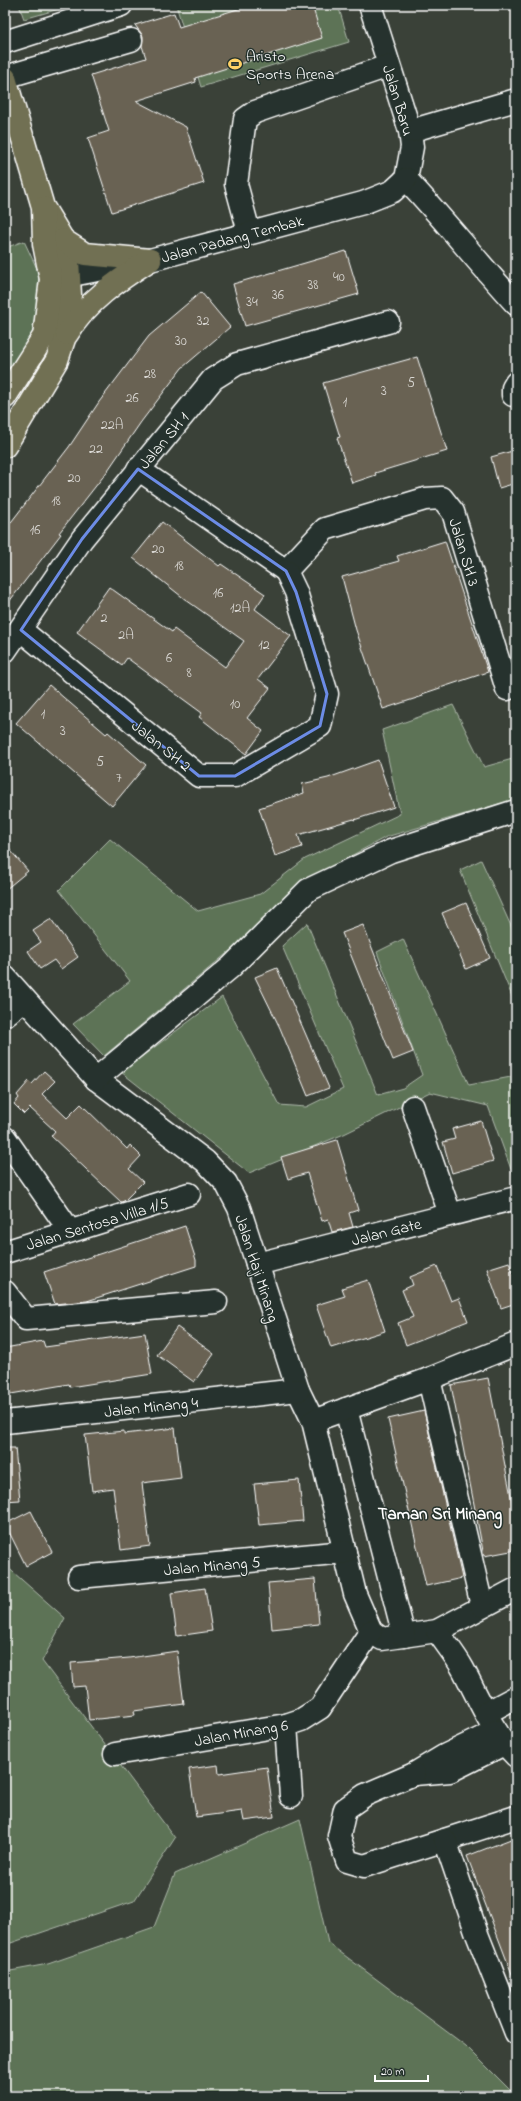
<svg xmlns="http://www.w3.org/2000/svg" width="521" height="2101" font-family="'Indie Flower',sans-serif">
  <rect width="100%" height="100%" fill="#3a4138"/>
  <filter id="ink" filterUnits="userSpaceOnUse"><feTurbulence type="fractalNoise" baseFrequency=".025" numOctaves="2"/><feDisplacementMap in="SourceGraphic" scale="8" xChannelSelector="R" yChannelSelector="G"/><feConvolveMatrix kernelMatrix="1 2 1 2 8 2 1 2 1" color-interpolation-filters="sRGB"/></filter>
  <g filter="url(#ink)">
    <g fill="#5d7357" stroke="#aeb9ab">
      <polygon points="19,5 73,5 24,19"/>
      <polygon points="176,5 338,5 349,42 201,87"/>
      <polygon points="24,241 40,275 34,331 29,343 5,376 5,248"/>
      <polygon points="453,705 484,767 516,758 516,799 386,837 306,880 250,934 104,1056 73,1024 130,981 59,890 110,839 198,911 260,894 305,859 400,814 382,730"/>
      <polygon points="481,860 516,937 516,1006 460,870"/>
      <polygon points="307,923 378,1095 403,1088 422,1075 377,952 403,939 469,1085 516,1076 516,1183 488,1106 430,1092 344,1134 249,1173 121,1072 222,997 279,1105 306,1107 343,1089 282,946"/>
      <polygon points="5,1565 65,1618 42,1661 175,1838 134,1901 5,1945"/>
      <polygon points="300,1819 328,1943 466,2046 516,2096 5,2096 5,1972 48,1964 154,1927 175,1874"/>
    </g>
    <g fill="#696252" stroke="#fff">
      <polygon points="251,5 312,5 322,38 195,78 196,82 136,101 186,127 204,183 112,212 88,138 109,131 91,75 146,58 142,46 143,36 135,25 174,13 179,27"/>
      <polygon points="346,251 359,294 245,326 233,284"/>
      <polygon points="201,292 230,327 182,368 141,422 106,473 59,533 61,534 5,607 5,530 69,447 99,402 149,336"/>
      <polygon points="417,357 447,451 375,473 376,475 352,483 337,438 340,437 323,383"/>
      <polygon points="516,450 516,483 499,488 491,457"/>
      <polygon points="162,522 219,566 221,564 265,594 255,609 291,636 258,679 270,688 247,718 263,731 246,754 199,717 202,713 127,658 122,665 77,632 109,587 172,632 174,629 225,667 244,641 186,600 133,558"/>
      <polygon points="445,541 488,672 422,694 423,696 383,709 356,630 342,577 399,561 397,556"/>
      <polygon points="49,685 106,734 108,732 146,765 112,806 16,723"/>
      <polygon points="378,760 394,807 354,820 354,819 298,835 302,847 275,856 259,808 304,793 302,784 328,778"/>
      <polygon points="5,844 28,871 5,890"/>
      <polygon points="466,903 490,958 466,969 442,913"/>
      <polygon points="51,919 78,957 61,969 54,960 40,969 28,951 41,942 33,931"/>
      <polygon points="363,925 413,1052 393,1060 342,933"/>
      <polygon points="277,968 329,1088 308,1096 280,1028 255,977"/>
      <polygon points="44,1071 55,1081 42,1094 67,1118 81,1104 127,1149 130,1145 141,1156 129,1169 143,1182 124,1201 121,1202 51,1136 55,1131 30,1108 24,1114 14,1104 19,1098 17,1095 29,1081 32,1084"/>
      <polygon points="481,1121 493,1161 452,1173 443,1142 455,1139 452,1129"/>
      <polygon points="337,1140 358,1210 349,1213 353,1227 332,1232 328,1219 322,1221 307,1173 288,1179 281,1157"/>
      <polygon points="185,1226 196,1260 196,1266 87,1301 55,1304 44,1272"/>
      <polygon points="509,1262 513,1274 516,1273 516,1303 501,1308 487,1269"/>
      <polygon points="437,1266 451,1301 459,1298 468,1321 406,1345 398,1323 413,1317 402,1290 413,1285 410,1277"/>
      <polygon points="368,1280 385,1331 331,1348 316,1305 345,1296 342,1288"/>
      <polygon points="177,1327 214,1354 194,1382 157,1355"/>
      <polygon points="145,1333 152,1374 70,1387 69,1384 5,1395 5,1348 43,1341 45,1347"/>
      <polygon points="488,1378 516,1522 516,1550 484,1556 451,1385"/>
      <polygon points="424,1411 462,1578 426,1586 388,1419"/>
      <polygon points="175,1428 181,1478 142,1483 150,1546 121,1550 113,1488 92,1491 85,1435 124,1431 124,1434"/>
      <polygon points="5,1448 15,1448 20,1500 5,1501"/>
      <polygon points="299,1480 303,1521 259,1525 254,1484"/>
      <polygon points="31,1511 52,1552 26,1566 5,1524"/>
      <polygon points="315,1579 319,1624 272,1629 268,1583"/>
      <polygon points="205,1588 212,1631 177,1636 171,1593"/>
      <polygon points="177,1651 184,1704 134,1711 135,1715 89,1720 85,1686 73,1687 71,1663 129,1658"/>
      <polygon points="218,1765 219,1774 267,1767 274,1817 244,1821 242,1811 196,1817 189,1769"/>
      <polygon points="516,1837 516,1982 515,1982 467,1856"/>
    </g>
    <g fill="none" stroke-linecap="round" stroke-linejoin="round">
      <g stroke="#fff" stroke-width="25">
        <g id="minor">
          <polyline points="370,5 410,131 412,147 406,179"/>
          <polyline points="5,42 121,5"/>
          <polyline points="5,77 131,40"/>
          <polyline points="410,131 516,100"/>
          <path d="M406,179c38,40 72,84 110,125"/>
          <polyline points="249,232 236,184 245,119 255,112 388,66"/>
          <polyline points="51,279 150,260 363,203 393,191 406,179"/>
          <polyline points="513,395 513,388 516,383"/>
          <polyline points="138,469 286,571"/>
          <polyline points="286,571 325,529 425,499 442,498 453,512 507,689"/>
          <polyline points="21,630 199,776 235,776 320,726 327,694 296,592 286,571"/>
          <polyline points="5,651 82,539 213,379 237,364 388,322"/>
          <polyline points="5,977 96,1079 205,1161 226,1183 239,1208 298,1390 313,1421 355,1594 371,1631 382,1639 437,1631 516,1589"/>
          <polyline points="5,1015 24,1000"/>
          <polyline points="96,1079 231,967 308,890 391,851 516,811"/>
          <polyline points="413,1107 450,1214"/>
          <polyline points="5,1138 70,1231"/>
          <polyline points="5,1252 189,1194"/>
          <polyline points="257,1264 516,1198"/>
          <polyline points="5,1292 26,1319 216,1302"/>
          <polyline points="429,1379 482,1606"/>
          <polyline points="346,1409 404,1636"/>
          <polyline points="313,1421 429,1379 516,1344"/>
          <polyline points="5,1422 298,1390"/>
          <polyline points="79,1577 345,1552"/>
          <path d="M437,1631c9,13 19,25 26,38 16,30 29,63 53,87"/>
          <polyline points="486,1713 516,1697"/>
          <polyline points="286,1725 291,1796"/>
          <polyline points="496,1731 444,1756 414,1774 450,1771 504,1744"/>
          <polyline points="115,1754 286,1725 301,1720 320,1708 371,1631"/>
          <polyline points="414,1774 365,1795 345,1809 339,1836 347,1861 364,1866 516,1817"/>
          <polyline points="445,1840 477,1934 516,2033"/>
        </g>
      </g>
      <g stroke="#fff" stroke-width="25">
        <g id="major">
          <polyline points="5,78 43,207 63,240 68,260 70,295 64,339 57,360 5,446"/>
          <polyline points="63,240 85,254 150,260"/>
          <path d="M67,334c20,-33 50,-53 83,-74"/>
          <polyline points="5,397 44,336 51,279 44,244 43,208"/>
        </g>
      </g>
      <use href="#minor" stroke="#26332d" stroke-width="22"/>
      <use href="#major" stroke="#716f52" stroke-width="22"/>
    </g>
  </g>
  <path fill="none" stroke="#6c8ce6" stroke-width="3" stroke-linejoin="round" d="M138,469l148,102 10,21 31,102 -7,32 -85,50h-36l-178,-146 61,-91z"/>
  <defs>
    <g id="stadium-bare" transform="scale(1.08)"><path d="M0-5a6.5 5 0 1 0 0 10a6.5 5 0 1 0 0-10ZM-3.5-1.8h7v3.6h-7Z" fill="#ffd166" stroke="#26332d" stroke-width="2.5" paint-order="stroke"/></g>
  </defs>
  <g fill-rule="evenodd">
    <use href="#stadium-bare" x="235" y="64"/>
  </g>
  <g text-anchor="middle" stroke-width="3" stroke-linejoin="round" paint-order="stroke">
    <g font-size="14" fill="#dad8d4">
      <text x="339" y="281">40</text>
      <text x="313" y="289">38</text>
      <text x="278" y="299">36</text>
      <text x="252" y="306">34</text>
      <text x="203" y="325">32</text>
      <text x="181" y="345">30</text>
      <text x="150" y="378">28</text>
      <text x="411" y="387">5</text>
      <text x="384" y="395">3</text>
      <text x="132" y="402">26</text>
      <text x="345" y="406">1</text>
      <text x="112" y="429">22A</text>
      <text x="96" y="453">22</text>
      <text x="74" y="482">20</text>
      <text x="56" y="505">18</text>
      <text x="35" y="534">16</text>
      <text x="158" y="553">20</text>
      <text x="179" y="570">18</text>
      <text x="218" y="597">16</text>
      <text x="240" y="612">12A</text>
      <text x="104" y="622">2</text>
      <text x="126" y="639">2A</text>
      <text x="264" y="649">12</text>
      <text x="169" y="662">6</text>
      <text x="189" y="677">8</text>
      <text x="235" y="708">10</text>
      <text x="43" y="718">1</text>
      <text x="63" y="735">3</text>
      <text x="100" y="766">5</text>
      <text x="119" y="782">7</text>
    </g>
    <g font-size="16" fill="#fff" stroke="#26332d" text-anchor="start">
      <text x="246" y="61">Aristo<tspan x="246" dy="18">Sports Arena</tspan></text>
    </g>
    <g font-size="16" fill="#fff" stroke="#26332d">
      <text transform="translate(399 100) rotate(73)" y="6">Jalan Baru</text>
      <text transform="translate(232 238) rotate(-15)" y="6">Jalan Padang Tembak</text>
      <text transform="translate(163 440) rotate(-50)" y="6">Jalan SH 1</text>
      <text transform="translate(465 552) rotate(73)" y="6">Jalan SH 3</text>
      <text transform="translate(162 745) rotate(39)" y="6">Jalan SH 2</text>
      <text transform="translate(97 1223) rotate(-17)" y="6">Jalan Sentosa Villa 1/5</text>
      <text transform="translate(386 1231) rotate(-14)" y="6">Jalan Gate</text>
      <text transform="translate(258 1268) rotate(72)" y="6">Jalan Haji Minang</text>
      <text transform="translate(151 1406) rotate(-6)" y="6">Jalan Minang 4</text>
      <text transform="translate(212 1565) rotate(-5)" y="6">Jalan Minang 5</text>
      <text transform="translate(241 1732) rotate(-10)" y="6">Jalan Minang 6</text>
    </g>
    <g font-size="17" font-weight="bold" fill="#fff" stroke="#26332d">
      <text x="440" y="1519">Taman Sri Minang</text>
    </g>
  </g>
  <rect width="521" height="2101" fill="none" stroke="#26332d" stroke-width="20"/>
  <rect x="10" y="10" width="501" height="2081" fill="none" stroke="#fff" stroke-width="1.5" filter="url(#ink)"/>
  <path d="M375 2075v6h53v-6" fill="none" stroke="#ffffff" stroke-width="2"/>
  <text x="381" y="2075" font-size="12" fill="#ffffff" stroke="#26332d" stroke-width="3" paint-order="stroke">20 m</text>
</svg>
